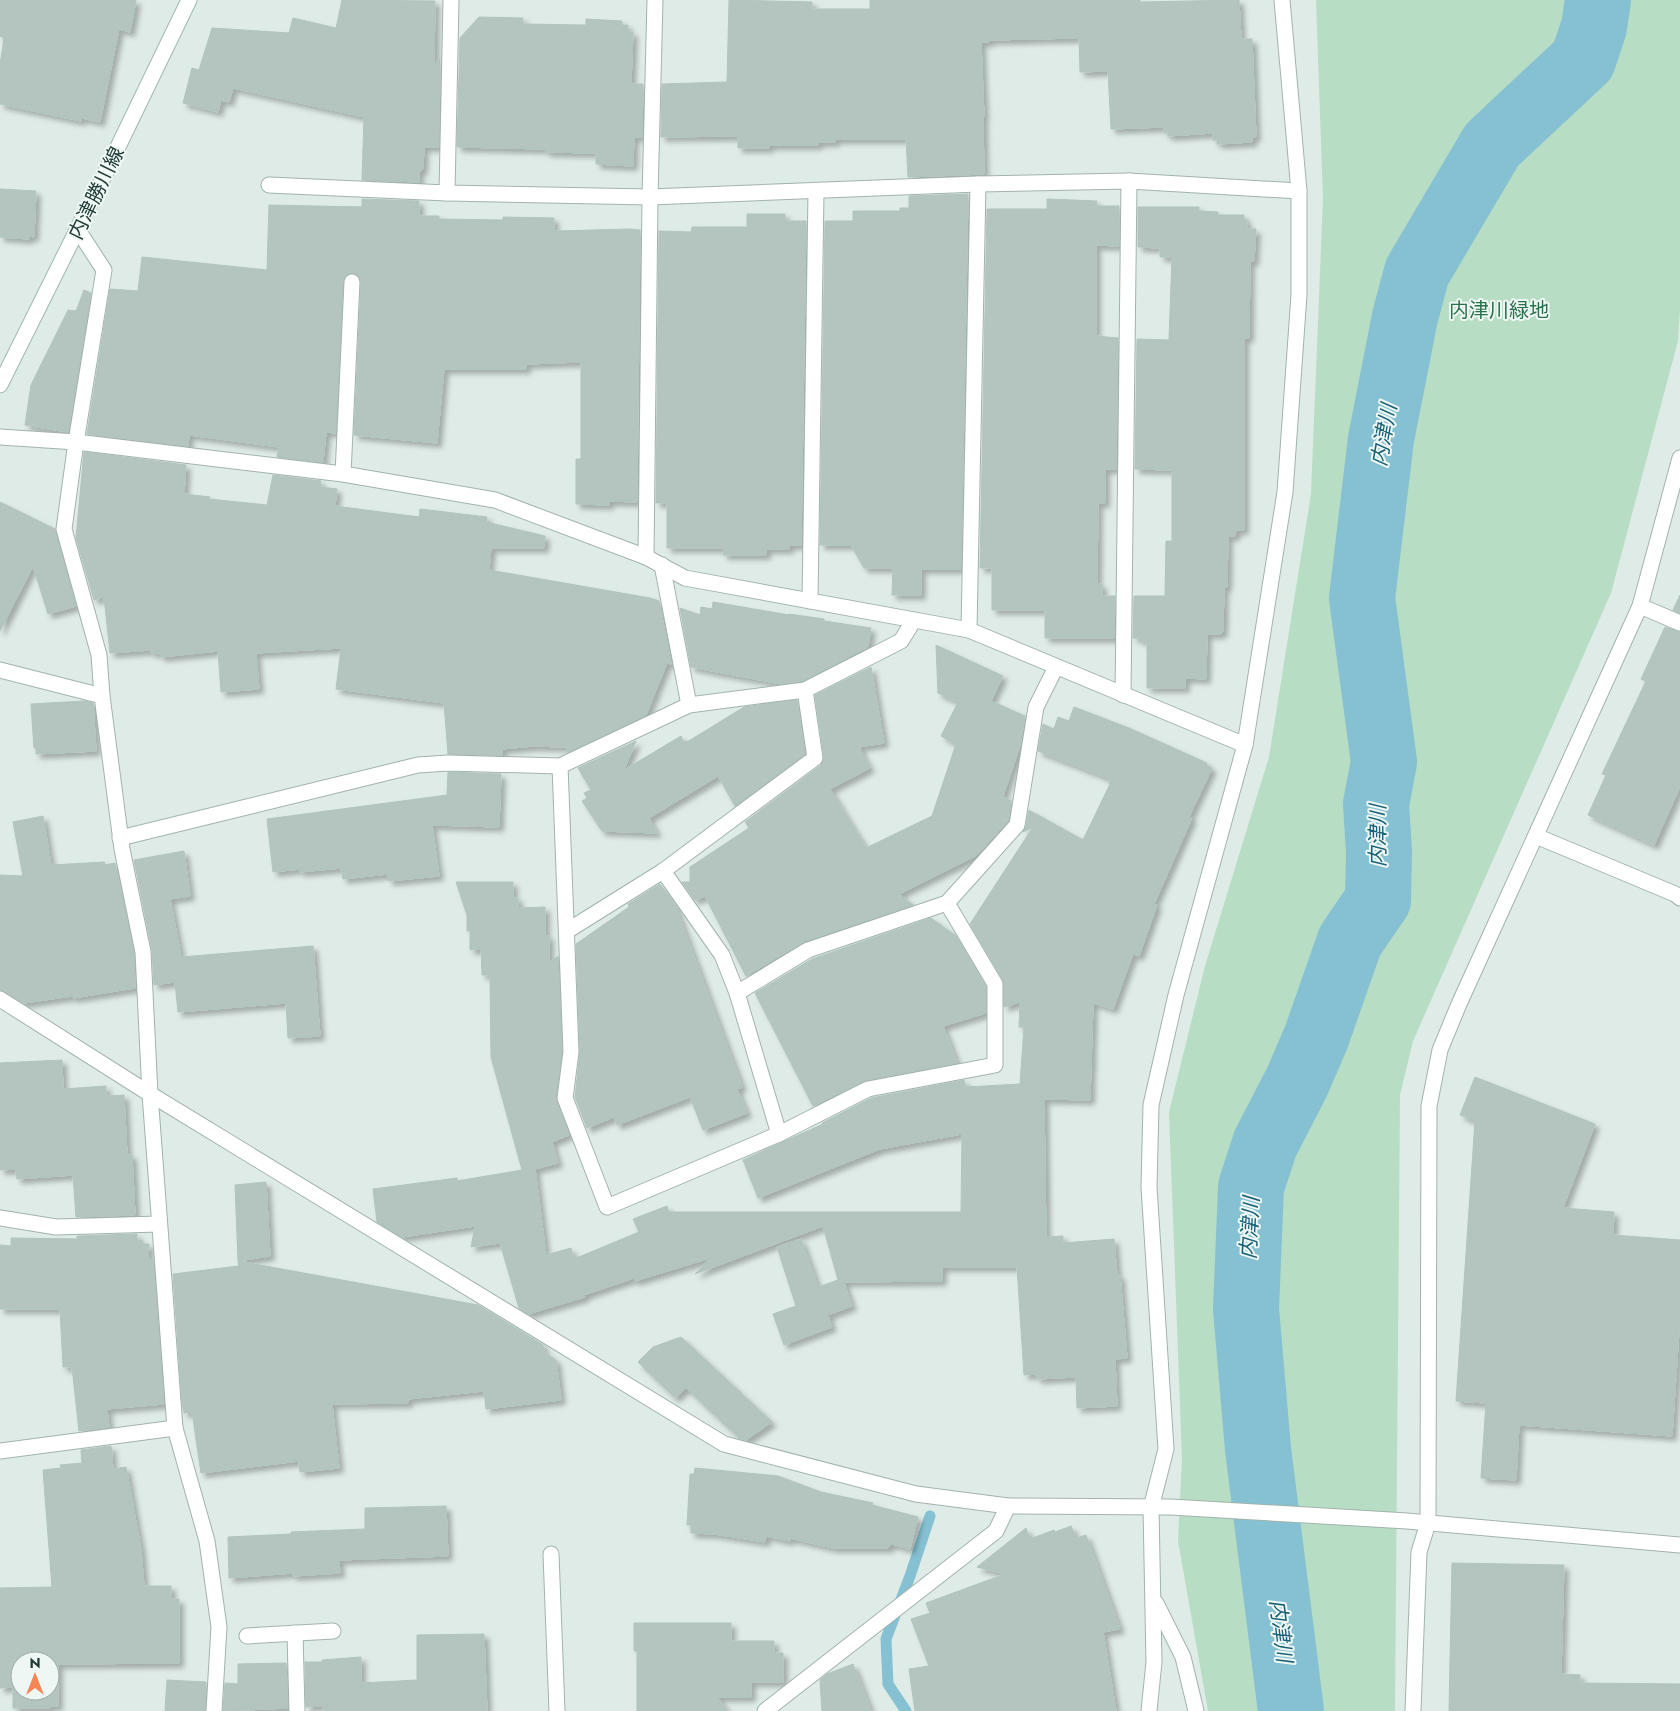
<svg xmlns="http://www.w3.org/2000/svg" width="1680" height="1711" font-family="Jost,'Noto Sans JP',sans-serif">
  <defs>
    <filter id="shadow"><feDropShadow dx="4.5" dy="4.5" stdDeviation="2.5" flood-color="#0004"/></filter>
  </defs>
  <rect width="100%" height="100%" fill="#dfebe6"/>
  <polygon fill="#b7ddc4" points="1316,0 1680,0 1680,308 1678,341 1611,593 1413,1041 1400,1095 1395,1711 1208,1711 1178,1541 1182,1459 1169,1112 1205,966 1269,757 1311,494 1323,199"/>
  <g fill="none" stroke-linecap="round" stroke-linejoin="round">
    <polyline stroke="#85c1d2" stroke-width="11" points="906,1711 888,1684 886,1639 910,1576 930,1516"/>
    <polyline stroke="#85c1d2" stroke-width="66" points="1291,1711 1258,1449 1246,1309 1251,1187 1265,1144 1297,1082 1316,1038 1350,941 1378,900 1379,852 1376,804 1384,762 1362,598 1381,439 1405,317 1417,272 1492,145 1583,60 1594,27 1598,0"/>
  </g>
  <g fill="#b4c5bf" stroke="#b1c4be" fill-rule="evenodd" filter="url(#shadow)">
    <polygon points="0,0 136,0 130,32 119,29 100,122 82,118 81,121 0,104 0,65 4,38 0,36"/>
    <polygon points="342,0 435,1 434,66 440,58 439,147 424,147 423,169 419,172 419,182 362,180 364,117 233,88 229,102 221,100 218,112 183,103 192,68 199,70 212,28 289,33 293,18 336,28"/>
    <polygon points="729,0 812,2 812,9 870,9 870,0 1140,0 1140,2 1239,0 1241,39 1252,39 1256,137 1252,137 1252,142 1217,144 1217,140 1213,140 1213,133 1168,136 1168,133 1164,133 1164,127 1111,129 1108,71 1080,72 1079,38 989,40 989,42 981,42 984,117 983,117 984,174 908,177 906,139 835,139 835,142 818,142 818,145 769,145 769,148 738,148 738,136 661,137 662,84 727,82"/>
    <polygon points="479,17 523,18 522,24 586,25 586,19 622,21 622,25 628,25 627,32 633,32 631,84 643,84 642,137 634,137 633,166 596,164 596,153 546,152 546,149 457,147 460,38"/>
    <polygon points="0,189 36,191 34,237 29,236 29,239 0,237"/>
    <polygon points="968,194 961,569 921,569 921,595 892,595 893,568 864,568 851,545 820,545 825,221 853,221 853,211 900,211 900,208 909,208 909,196"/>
    <polygon points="362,199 419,201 419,216 439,216 439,219 503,220 503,217 554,218 554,231 631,229 640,230 637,502 609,501 609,505 576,504 576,459 581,459 581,362 526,364 526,369 444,369 437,443 354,435 361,282 360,277 353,273 347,274 343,282 336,433 326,432 323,462 277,457 279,447 189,435 188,446 87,434 110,289 138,291 142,257 267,270 269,205 362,207"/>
    <polygon points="1047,199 1097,201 1096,206 1119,206 1119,246 1096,245 1096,336 1118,338 1116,469 1105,469 1105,503 1098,503 1097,584 1102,584 1102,596 1115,596 1114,638 1045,638 1045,610 992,610 992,568 980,568 987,209 1047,209"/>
    <polygon points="1138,207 1199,207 1199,211 1218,212 1218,215 1244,215 1244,220 1247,221 1247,229 1256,229 1254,261 1250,261 1249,338 1244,338 1244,530 1236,530 1235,536 1228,536 1227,587 1224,587 1223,632 1221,632 1221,634 1207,634 1206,679 1185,678 1185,688 1147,688 1147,641 1141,641 1141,638 1133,638 1134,596 1165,596 1166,541 1172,541 1172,470 1135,469 1137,339 1169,340 1172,257 1160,257 1160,248 1138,247"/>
    <polygon points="747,214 785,214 785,221 806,221 801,545 789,545 789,549 766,549 766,555 723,555 724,548 667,548 667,503 656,503 659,231 691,232 692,227 747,227"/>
    <polygon points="84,290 91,293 68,432 25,425 31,385 68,310 76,311"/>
    <polygon points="84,452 186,465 184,494 210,497 209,499 267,505 273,475 321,481 320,487 337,489 335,506 419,517 420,509 487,517 486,522 545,536 544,548 491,548 489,570 650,598 659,601 671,664 667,663 646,715 568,752 565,747 533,746 502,749 502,755 448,754 444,703 336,689 341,648 256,653 259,689 221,692 218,651 161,657 160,653 151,653 151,650 110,653 104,597 94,600 76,538"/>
    <polygon points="0,502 55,529 76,606 48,614 33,566 0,631"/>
    <polygon points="1680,595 1680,613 1673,610"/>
    <polygon points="713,602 789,615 789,614 824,619 824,621 871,628 868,647 802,681 781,684 691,667 680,608 700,615 701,607 712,609"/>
    <polygon points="1665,627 1680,632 1680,787 1654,845 1588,815 1606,775 1602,774 1646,681 1641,679"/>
    <polygon points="936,645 1003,676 991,701 1025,716 1020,746 1003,796 1011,801 1008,821 977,855 899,894 913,905 805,941 746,976 705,896 695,900 682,882 690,882 690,867 749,828 745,822 821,765 824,757 815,695 871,667 884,743 859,747 870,768 830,789 866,848 932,816 956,744 941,736 958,702 938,693"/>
    <polygon points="797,700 805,754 735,806 718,776 649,818 657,833 602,831 582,801 587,798 584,793 591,790 578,768 636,741 624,770 681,736 684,742 686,741 687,742 744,707"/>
    <polygon points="84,701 93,703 96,751 36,754 36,748 34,748 31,704"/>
    <polygon points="1074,707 1129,728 1207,763 1206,765 1212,768 1189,817 1192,818 1154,904 1157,905 1139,956 1133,954 1113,1009 1093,1003 1090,1100 1044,1099 1046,1237 1063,1236 1063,1243 1114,1239 1117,1276 1120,1275 1127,1358 1115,1359 1117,1406 1077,1408 1076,1377 1037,1379 1036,1374 1024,1375 1017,1267 942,1267 942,1281 844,1282 852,1306 828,1315 832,1327 784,1345 773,1314 796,1306 777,1247 801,1239 818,1287 838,1280 823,1226 695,1274 710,1258 635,1281 634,1278 584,1295 585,1297 528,1314 519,1308 500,1243 471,1247 475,1226 402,1237 377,1222 373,1189 457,1178 457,1181 522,1170 491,1057 490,975 482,975 481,949 470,950 470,931 467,931 467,915 456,882 513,882 513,898 518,898 518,908 545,907 545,936 549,936 549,963 558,956 562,1052 556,1097 569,1135 552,1142 558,1163 535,1169 546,1255 571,1248 574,1259 639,1232 633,1219 667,1206 669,1212 961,1212 962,1134 880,1149 758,1198 743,1160 823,1124 822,1123 871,1098 964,1080 966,1087 1020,1084 1024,1027 1019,1027 1020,1002 1004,1007 1003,980 970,924 1033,827 1023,832 1026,826 1029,810 1083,840 1110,784 1109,784 1111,779 1038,751 1043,724 1054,729 1058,717 1069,721"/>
    <polygon points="448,772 501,774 499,827 432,825 439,876 389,881 388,874 343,879 341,868 300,872 300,869 273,872 267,819 447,795"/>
    <polygon points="43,816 51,865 104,862 105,865 115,863 134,953 135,988 73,998 73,996 24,1003 0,990 0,875 23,876 13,822"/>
    <polygon points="184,851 190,896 170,899 181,957 313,946 320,1036 288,1038 286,1003 178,1012 175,982 154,985 152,950 134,860"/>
    <polygon points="660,884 677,908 676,908 742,1087 737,1089 747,1113 703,1130 690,1097 617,1125 614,1117 587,1128 575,1097 580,1052 576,944 629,907 628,904"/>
    <polygon points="931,918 956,936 986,987 986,1013 943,1026 957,1063 866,1080 813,1106 755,993 812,959"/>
    <polygon points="62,1060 63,1089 106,1086 106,1096 124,1095 127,1155 132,1155 135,1215 76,1217 73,1175 17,1179 16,1169 0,1170 0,1063"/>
    <polygon points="1475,1077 1595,1124 1563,1208 1614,1212 1613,1235 1680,1240 1680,1316 1672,1436 1519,1425 1516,1480 1481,1478 1486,1403 1456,1401 1475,1121 1460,1115"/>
    <polygon points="266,1182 270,1256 238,1261 235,1185"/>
    <polygon points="137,1234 137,1240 143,1241 143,1244 149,1244 148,1259 153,1260 164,1404 107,1409 109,1427 79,1431 72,1367 63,1367 60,1309 0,1309 0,1245 11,1246 11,1238 77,1239 77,1236"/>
    <polygon points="238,1261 478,1305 543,1345 544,1352 556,1360 561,1400 486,1409 484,1391 408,1399 408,1403 332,1404 339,1468 300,1472 299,1461 201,1473 192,1412 184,1413 182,1402 173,1274 239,1266"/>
    <polygon points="681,1337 772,1422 746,1440 739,1438 686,1388 675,1398 638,1362 653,1347"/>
    <path d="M111,1446l2,23 13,-2 15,83 3,36h27v13h8v64l-121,1v42h-8v2h-37v-21l-13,1v-100l52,-1 -9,-117 18,-2 -1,-3 22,-2 -1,-13zM20,1661h30v30h-30z"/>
    <polygon points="695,1468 778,1476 821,1492 873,1503 872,1505 918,1517 910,1549 892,1544 888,1548 833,1548 790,1538 790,1541 766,1536 765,1542 715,1534 691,1533 691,1525 687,1525 690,1474 694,1474"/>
    <polygon points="446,1506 448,1556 339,1560 340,1573 293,1576 293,1573 229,1578 228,1537 291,1534 291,1532 365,1529 365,1508"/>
    <polygon points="1071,1526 1076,1538 1086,1535 1120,1629 1103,1632 1116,1711 915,1711 909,1669 929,1666 911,1619 930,1613 926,1603 1005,1574 977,1567 1026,1528 1030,1539 1054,1530 1055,1532"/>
    <polygon points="1452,1563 1564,1565 1561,1674 1580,1675 1580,1683 1680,1684 1680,1711 1449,1711"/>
    <polygon points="634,1623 731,1623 731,1641 774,1641 774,1653 783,1653 783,1682 751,1682 751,1697 717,1697 728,1711 637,1711 637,1651 634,1651"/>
    <polygon points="484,1634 487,1711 323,1711 323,1706 306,1707 305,1662 322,1662 322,1660 361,1657 361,1683 417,1680 417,1635"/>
    <polygon points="286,1663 288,1708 223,1711 225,1683 238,1684 238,1664"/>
    <polygon points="853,1664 871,1711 822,1711 820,1680 827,1674"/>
    <polygon points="167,1680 206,1682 205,1711 165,1711"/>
  </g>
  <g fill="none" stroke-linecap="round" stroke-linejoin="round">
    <g stroke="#a2b3ad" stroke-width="17">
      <g id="minor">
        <polyline points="269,185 447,193 650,197 978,184 1129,181 1299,191"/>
        <polyline points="447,193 451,0"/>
        <polyline points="78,230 104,270 76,442 64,529 99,655 102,696 122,849 143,952 150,1094 175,1428 207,1541 219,1627 214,1711"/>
        <polyline points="0,437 76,442 343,474 495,500 646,557 685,578 969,630 1245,745"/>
        <polyline points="343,474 352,282"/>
        <polyline points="646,557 650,197 655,0"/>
        <polyline points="662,565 689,705"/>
        <polyline points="810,601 816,191"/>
        <polyline points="1640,606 1680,623"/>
        <polyline points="969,630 978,184"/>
        <polyline points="0,670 102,696"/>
        <polyline points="1123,695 1129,181"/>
        <polyline points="560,766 571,1052 565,1098 607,1207 779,1134 868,1089 995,1065 995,984 947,903"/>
        <polyline points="1536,836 1675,894 1680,898"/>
        <polyline points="120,838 418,765 448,763 560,766 689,705 805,690 901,641 914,620"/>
        <polyline points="663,871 722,955 737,993 779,1134"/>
        <polyline points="567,931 663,871 815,758 805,690"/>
        <polyline points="737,993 808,950 947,903 1017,825 1036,707 1056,667"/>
        <polyline points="0,999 150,1094 724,1444 916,1494 1008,1506 1171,1507 1407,1521 1680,1545"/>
        <polyline points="0,1218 56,1227 159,1224"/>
        <polyline points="0,1451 175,1428"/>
        <polyline points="551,1554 557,1711"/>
        <polyline points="1156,1603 1183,1657 1196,1711"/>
        <polyline points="295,1633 297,1711"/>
        <polyline points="247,1636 333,1631"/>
        <polyline points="765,1711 996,1531 1008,1506"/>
        <polyline points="1149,1711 1154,1662 1151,1508 1166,1449 1149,1187 1151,1105 1176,995 1245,745 1285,492 1299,295 1299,191 1282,0"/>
        <polyline points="1413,1711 1419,1552 1428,1523"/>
      </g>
    </g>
    <g stroke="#a2b3ad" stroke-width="17">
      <polyline id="tertiary" points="1428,1523 1429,1106 1440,1050 1459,1004 1640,606 1680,458"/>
    </g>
    <g stroke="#9eb7af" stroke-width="17">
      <polyline id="secondary" points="0,385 102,180 189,0"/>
    </g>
    <use href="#minor" stroke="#fff" stroke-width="15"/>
    <use href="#tertiary" stroke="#fff" stroke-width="15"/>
    <use href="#secondary" stroke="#fff" stroke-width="15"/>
  </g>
  <g text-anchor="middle" stroke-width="4" stroke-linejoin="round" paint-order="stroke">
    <g font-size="20" fill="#203b35" stroke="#eff7f4">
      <text transform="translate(96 193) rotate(-64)" y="7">内津勝川線</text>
    </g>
    <g font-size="20" fill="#29724a" stroke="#eff7f4">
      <text x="1499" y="317">内津川緑地</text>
    </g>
    <g font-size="21" font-style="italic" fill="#196177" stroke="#eff7f4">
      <text transform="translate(1384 435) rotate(-80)" y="7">内津川</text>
      <text transform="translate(1378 836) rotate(-90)" y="7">内津川</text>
      <text transform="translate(1250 1228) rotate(-87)" y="7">内津川</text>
      <text transform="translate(1281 1631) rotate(83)" y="7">内津川</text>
    </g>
  </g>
  <g transform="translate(35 1676)"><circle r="24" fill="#eff7f4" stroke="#9caca8"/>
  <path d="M0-4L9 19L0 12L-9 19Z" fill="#f58553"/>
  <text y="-8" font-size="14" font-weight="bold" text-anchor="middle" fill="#203b35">N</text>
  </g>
</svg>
